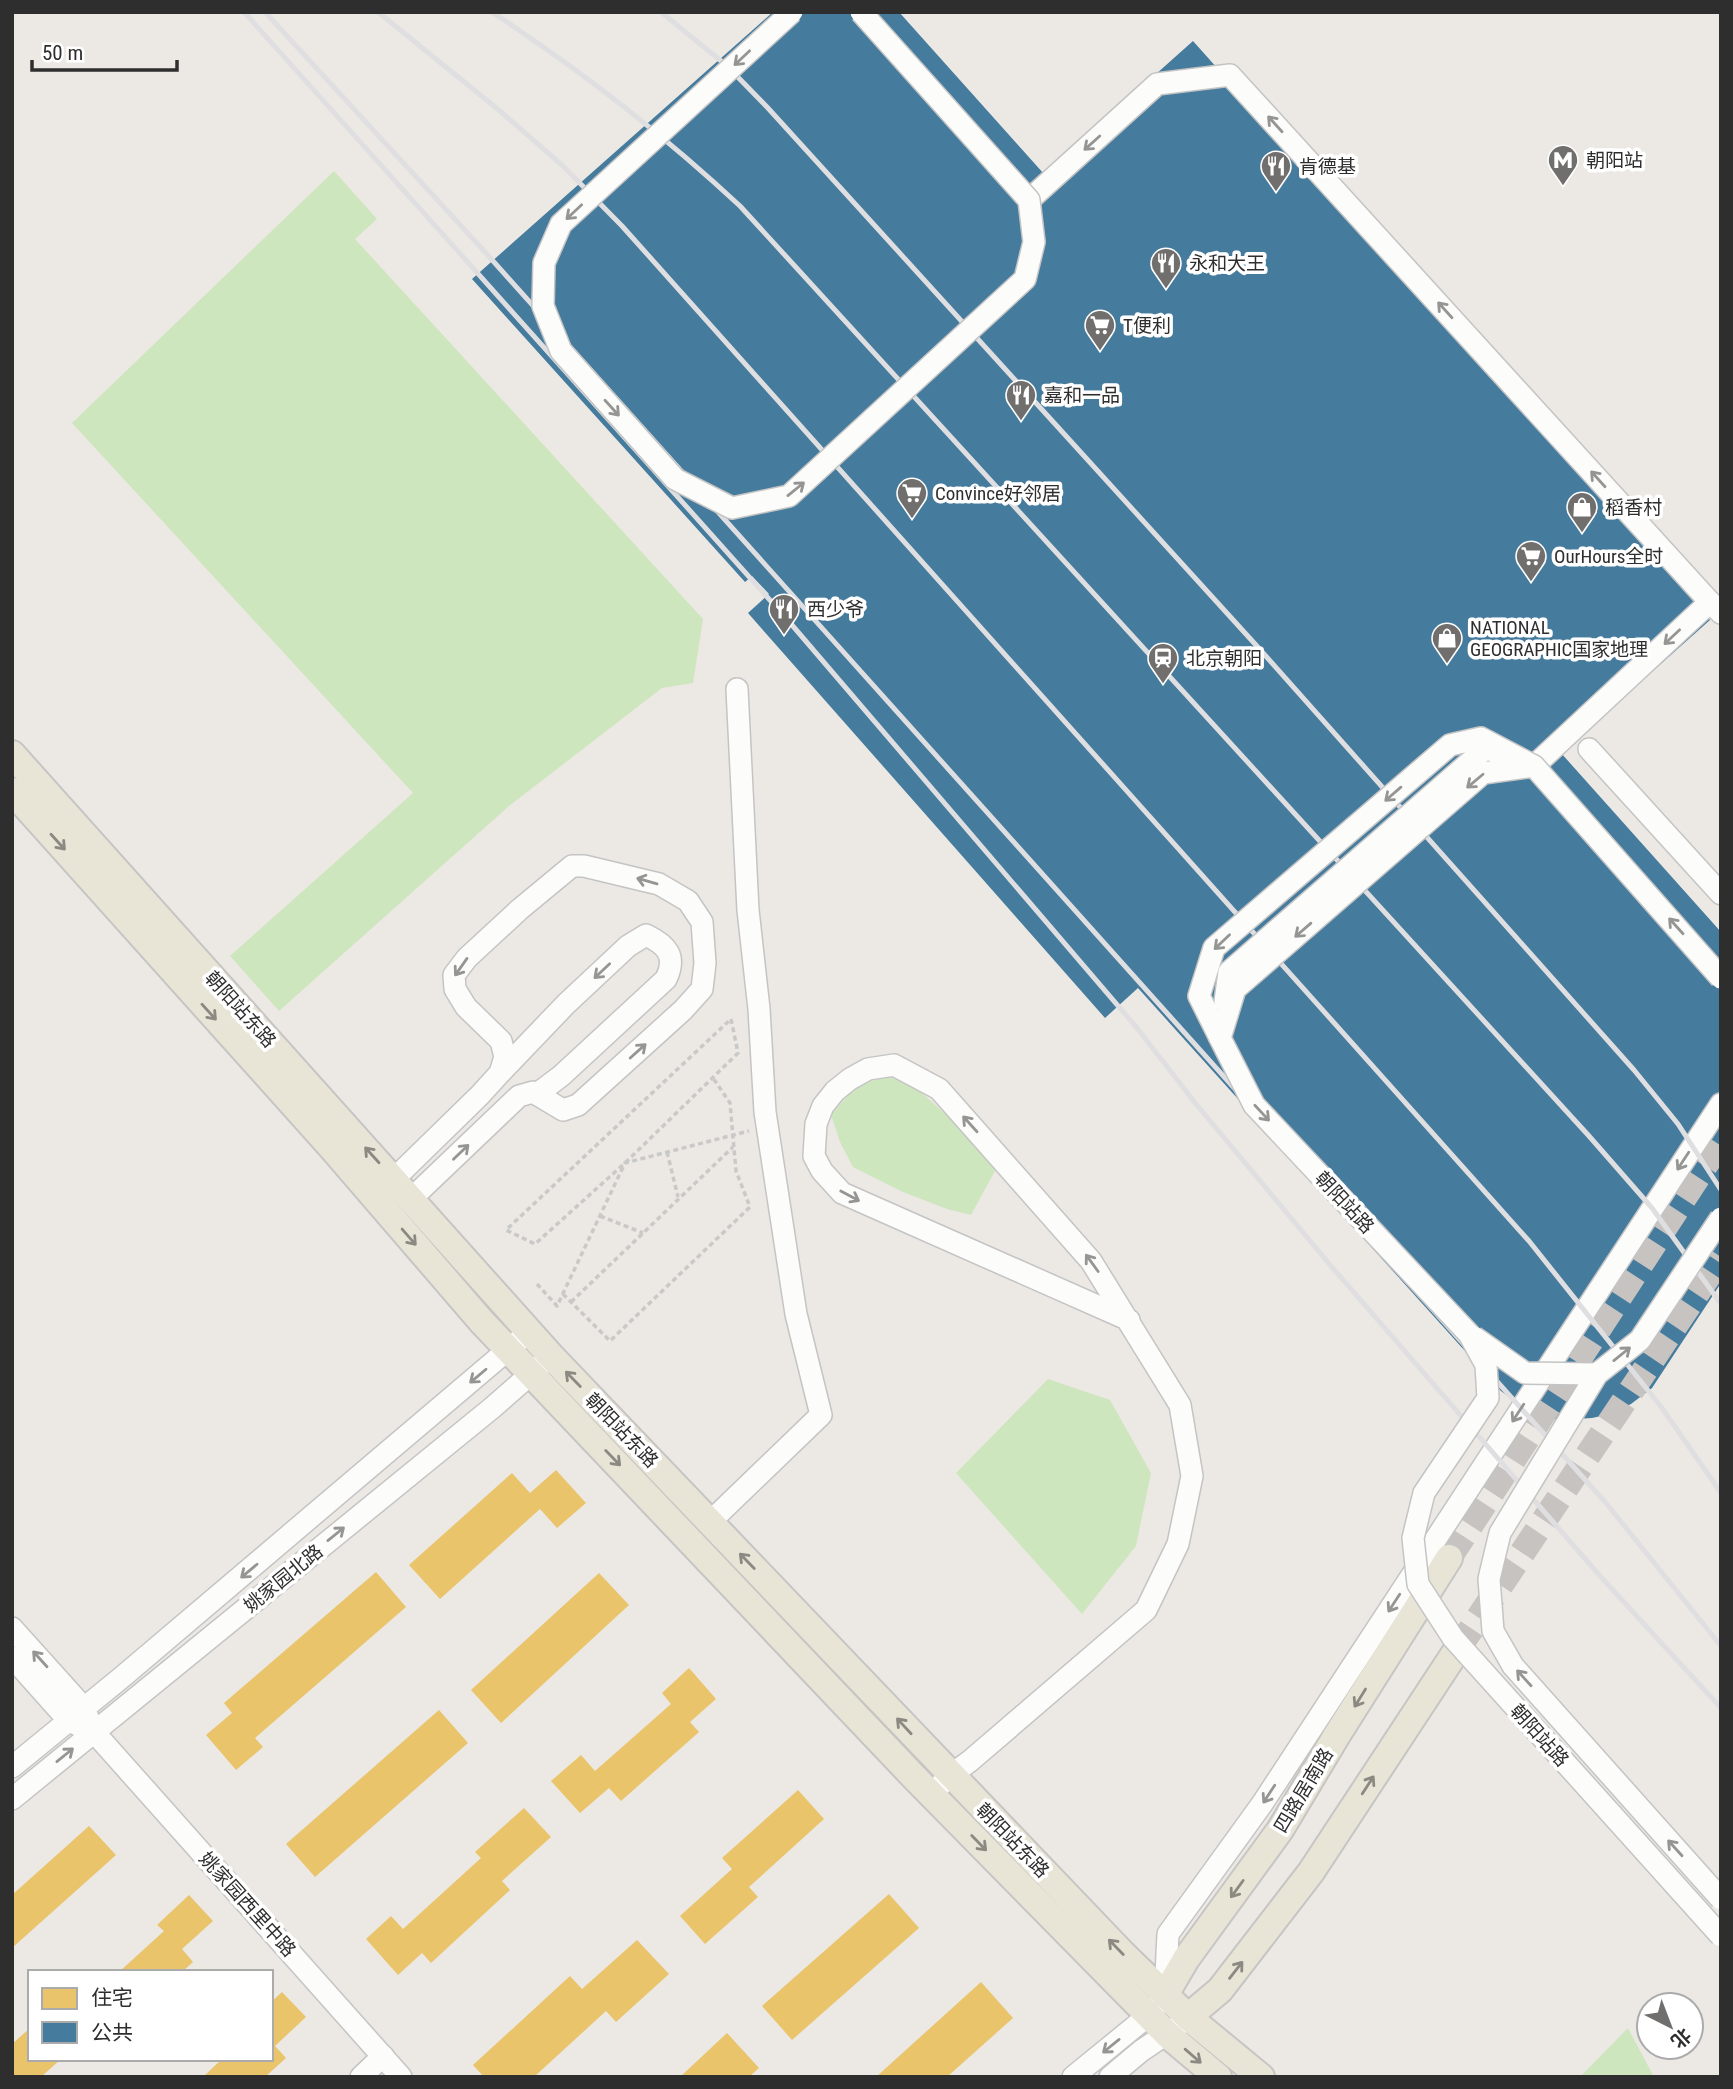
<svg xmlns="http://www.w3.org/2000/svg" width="1733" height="2089" font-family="'Roboto Condensed','Noto Sans SC',sans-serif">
  <rect width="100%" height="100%" fill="#ece8e4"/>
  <g fill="#cee6be">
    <polygon points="334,171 377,219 355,239 703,619 693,683 662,688 509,806 279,1011 230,956 413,793 72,423"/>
    <polygon points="887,1075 915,1087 958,1125 996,1169 971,1215 947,1209 903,1192 853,1167 840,1142 831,1115 855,1087"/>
    <polygon points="1048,1379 1110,1400 1151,1473 1136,1546 1082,1614 956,1473"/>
    <polygon points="1628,2028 1654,2077 1580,2077"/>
  </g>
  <g fill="#e9c46a">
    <polygon points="556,1470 586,1503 557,1528 540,1509 440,1599 409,1565 512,1473 530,1493"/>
    <polygon points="376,1572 406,1607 255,1738 263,1747 236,1770 206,1735 232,1713 224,1703"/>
    <polygon points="599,1573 629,1605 501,1723 471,1690"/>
    <polygon points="689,1668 716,1699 690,1722 699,1732 621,1801 609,1788 580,1813 551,1781 581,1755 595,1771 671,1704 662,1693"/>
    <polygon points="439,1710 468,1743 315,1877 286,1844"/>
    <polygon points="798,1790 824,1819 749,1887 758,1897 705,1944 680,1916 732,1869 722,1858"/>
    <polygon points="524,1808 551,1837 502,1881 510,1890 431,1963 422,1953 398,1975 366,1939 391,1916 403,1929 481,1858 475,1852"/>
    <polygon points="89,1826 116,1855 12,1948 12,1895"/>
    <polygon points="889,1894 919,1928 792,2040 762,2006"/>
    <polygon points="189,1895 213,1921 182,1949 193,1962 182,1972 119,1972 164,1931 157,1925"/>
    <polygon points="637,1940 669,1974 616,2022 606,2011 534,2077 484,2077 473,2065 570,1976 582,1989"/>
    <polygon points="981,1982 1013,2018 947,2077 876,2077"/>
    <polygon points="282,1992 306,2017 275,2046 286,2058 265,2077 203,2077 222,2059 271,2059 271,2002"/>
    <polygon points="30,2028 30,2059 61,2059 41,2077 12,2077 12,2044"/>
    <polygon points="727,2033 759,2068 749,2077 680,2077"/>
  </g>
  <polygon fill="#457b9d" points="773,12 899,12 1044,174 1193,41 1710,620 1561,753 1721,932 1721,1283 1652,1388 1631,1404 1610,1414 1592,1418 1558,1420 1528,1411 1501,1391 1138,988 1105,1018 748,613 769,594 752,576 745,582 472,279"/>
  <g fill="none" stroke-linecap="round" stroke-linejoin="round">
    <g stroke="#c6c3c0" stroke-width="26" stroke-dasharray="26 13" stroke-linecap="butt">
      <polyline points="1449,1558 1721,1141"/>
      <polyline points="1457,1650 1721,1257"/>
    </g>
    <g stroke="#c5c4c5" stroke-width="24">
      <g id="minor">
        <polyline points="1029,200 1157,84 1230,75 1710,602"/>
        <polyline points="1589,749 1721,894"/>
        <polyline points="1534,766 1710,602 1721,613"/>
        <path d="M501,1072l65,-68 62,-58 18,-11c21,10 31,21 20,44l-105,97 -24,18"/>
        <polyline points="394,1179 480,1095 500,1073 505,1057 501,1041 466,1007 455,989 454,975 467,958 520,909 572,866 584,866 659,884 688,901 702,922 705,963 702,989 683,1010 578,1105 563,1110 533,1092 519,1096 411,1199"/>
        <polyline points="710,1522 821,1415 796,1314 765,1112 759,1009 748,910 737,689"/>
        <polyline points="12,1628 84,1708 94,1732 401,2077"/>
        <polyline points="12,1657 69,1721 82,1727"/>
        <polyline points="12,1767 121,1678 530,1331"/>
        <polyline points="931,1794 951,1775 970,1761 1146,1610 1178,1544 1192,1476 1180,1405 1091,1261 939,1089 894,1065 868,1069 850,1079 835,1091 823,1106 816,1124 814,1156 822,1171 842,1193 1129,1320"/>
        <polyline points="12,1799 492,1408 541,1365"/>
        <polyline points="361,2077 383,2056"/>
        <polyline points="1073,2077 1149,2015 1165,1995 1168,1934 1262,1804 1721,1104"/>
        <polyline points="1110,2077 1141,2051 1178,2026"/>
      </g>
    </g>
    <g stroke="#c6c5c4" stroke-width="30">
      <g id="major">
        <polyline points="12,754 550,1355 1123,1954 1188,2017 1261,2077"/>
        <polyline points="12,791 333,1149 482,1322 915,1778 1168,2035 1218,2077"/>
        <polyline points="1165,1995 1186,1959 1280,1830 1337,1735 1449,1558"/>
        <polyline points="1188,2017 1220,1990 1311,1872 1457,1650"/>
      </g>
    </g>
    <g stroke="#c9c9c8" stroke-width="3.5" stroke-dasharray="5 3.5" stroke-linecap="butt">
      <polygon points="731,1019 738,1053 625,1163 535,1244 506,1230"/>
      <polyline points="667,1152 678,1197"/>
      <polyline points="600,1216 643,1233"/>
      <polyline points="537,1284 557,1306 625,1163 749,1131"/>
      <polyline points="563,1294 610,1341 750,1207 736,1171 730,1103 713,1078"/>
      <polyline points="571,1302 733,1147"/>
    </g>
    <use href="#minor" stroke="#fcfcfb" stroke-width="21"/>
    <use href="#major" stroke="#e8e4d6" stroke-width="26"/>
    <g stroke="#dfdfe1" stroke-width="5">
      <polyline points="244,12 786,618 1137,1028 1196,1104 1331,1266 1600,1576 1721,1708"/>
      <polyline points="265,12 485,252 1606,1503 1721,1646"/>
      <polyline points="378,12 500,111 562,165 622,226 1529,1241 1662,1408 1721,1493"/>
      <path d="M492,12c88,58 171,122 248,194l849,930 63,72 69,96"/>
      <polyline points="661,12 726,65 767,107 1255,644 1634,1070 1678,1124 1721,1190"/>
    </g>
    <g stroke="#c5c4c5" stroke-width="24" stroke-linecap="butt">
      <g id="minor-bridge">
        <polyline points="792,12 561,224 544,263 543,306 561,351 675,479 732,508 789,496 1025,279 1034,242 1029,200 861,12"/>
        <polyline points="1721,978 1534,766 1483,773 1235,989 1220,1038 1254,1105 1469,1334 1486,1365 1488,1398 1424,1493 1413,1538 1418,1584 1453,1638 1721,1936"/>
        <polyline points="1225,1002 1229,972 1486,748 1505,756"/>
        <polyline points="1220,1038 1199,996 1214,948 1450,745 1481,738 1534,766"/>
        <polyline points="1721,1218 1640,1340 1597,1374 1500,1533 1489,1579 1493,1631 1513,1666 1721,1899"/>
        <polyline points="1474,1337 1525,1373 1597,1374"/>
      </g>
    </g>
    <use href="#minor-bridge" stroke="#fcfcfb" stroke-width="21"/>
  </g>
  <defs><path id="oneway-shaft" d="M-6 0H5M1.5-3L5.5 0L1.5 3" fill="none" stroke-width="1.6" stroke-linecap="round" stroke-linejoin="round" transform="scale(1.75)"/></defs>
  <g stroke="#959594">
    <use href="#oneway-shaft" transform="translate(742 58) rotate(137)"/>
    <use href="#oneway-shaft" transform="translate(1275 124) rotate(-132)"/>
    <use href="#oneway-shaft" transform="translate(1092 143) rotate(138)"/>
    <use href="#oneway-shaft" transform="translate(574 212) rotate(137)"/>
    <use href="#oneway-shaft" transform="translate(1445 310) rotate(-132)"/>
    <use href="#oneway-shaft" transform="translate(612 408) rotate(48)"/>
    <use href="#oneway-shaft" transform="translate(1598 479) rotate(-132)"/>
    <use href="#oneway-shaft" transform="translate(796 489) rotate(-39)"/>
    <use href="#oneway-shaft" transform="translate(1672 637) rotate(137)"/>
    <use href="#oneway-shaft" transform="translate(1475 781) rotate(140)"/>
    <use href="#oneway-shaft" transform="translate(1393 794) rotate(139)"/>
    <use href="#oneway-shaft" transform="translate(647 881) rotate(-164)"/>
    <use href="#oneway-shaft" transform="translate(1676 926) rotate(-132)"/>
    <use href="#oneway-shaft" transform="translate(1303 930) rotate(139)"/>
    <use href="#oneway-shaft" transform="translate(1222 942) rotate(136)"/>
    <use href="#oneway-shaft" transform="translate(461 967) rotate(125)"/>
    <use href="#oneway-shaft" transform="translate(602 971) rotate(137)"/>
    <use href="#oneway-shaft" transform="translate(638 1051) rotate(-42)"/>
    <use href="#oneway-shaft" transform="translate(1262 1113) rotate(47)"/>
    <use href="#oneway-shaft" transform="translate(970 1124) rotate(-132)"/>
    <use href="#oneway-shaft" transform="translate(461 1152) rotate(-44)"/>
    <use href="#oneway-shaft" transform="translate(1683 1161) rotate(123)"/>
    <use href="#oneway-shaft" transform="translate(850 1196) rotate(28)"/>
    <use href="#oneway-shaft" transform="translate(1092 1263) rotate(-126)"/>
    <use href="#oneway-shaft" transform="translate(1622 1354) rotate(-39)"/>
    <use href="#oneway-shaft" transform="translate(478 1376) rotate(140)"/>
    <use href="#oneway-shaft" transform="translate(1518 1413) rotate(123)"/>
    <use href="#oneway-shaft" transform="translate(336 1534) rotate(-39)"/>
    <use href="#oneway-shaft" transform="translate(249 1571) rotate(140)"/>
    <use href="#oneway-shaft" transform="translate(1394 1603) rotate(123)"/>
    <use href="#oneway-shaft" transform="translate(40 1659) rotate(-132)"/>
    <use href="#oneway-shaft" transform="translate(1524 1678) rotate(-132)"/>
    <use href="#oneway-shaft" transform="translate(65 1755) rotate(-39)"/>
    <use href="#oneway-shaft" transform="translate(1269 1794) rotate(123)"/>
    <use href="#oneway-shaft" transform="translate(1675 1848) rotate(-132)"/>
    <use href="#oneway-shaft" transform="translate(1111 2046) rotate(141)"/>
  </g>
  <g stroke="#8b8982">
    <use href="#oneway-shaft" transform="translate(58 842) rotate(48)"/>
    <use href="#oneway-shaft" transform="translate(209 1012) rotate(48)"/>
    <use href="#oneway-shaft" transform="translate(372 1155) rotate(-132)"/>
    <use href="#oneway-shaft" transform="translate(409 1237) rotate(49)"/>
    <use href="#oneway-shaft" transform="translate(573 1379) rotate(-134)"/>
    <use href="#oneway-shaft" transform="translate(613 1458) rotate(46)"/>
    <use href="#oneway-shaft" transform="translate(747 1561) rotate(-134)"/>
    <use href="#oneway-shaft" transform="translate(1360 1698) rotate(122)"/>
    <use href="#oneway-shaft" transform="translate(904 1726) rotate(-133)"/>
    <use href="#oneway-shaft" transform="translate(1368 1785) rotate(-57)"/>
    <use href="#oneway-shaft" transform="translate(979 1843) rotate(46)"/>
    <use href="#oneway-shaft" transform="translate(1237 1889) rotate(126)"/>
    <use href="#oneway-shaft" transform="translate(1116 1947) rotate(-134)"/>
    <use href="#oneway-shaft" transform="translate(1236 1970) rotate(-52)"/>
    <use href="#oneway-shaft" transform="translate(1193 2056) rotate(41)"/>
  </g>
  <defs>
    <g id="metro-pin" transform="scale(1.575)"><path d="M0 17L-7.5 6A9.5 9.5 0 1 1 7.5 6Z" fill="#706f6e" stroke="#fff"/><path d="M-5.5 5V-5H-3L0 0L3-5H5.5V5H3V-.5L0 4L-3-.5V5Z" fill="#fff"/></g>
    <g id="restaurant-pin" transform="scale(1.575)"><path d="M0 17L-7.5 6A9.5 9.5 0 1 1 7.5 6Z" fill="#706f6e" stroke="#fff"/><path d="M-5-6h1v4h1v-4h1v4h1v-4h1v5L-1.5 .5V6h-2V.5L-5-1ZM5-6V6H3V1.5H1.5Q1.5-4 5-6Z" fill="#fff"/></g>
    <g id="supermarket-pin" transform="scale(1.575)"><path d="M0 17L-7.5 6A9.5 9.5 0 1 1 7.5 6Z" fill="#706f6e" stroke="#fff"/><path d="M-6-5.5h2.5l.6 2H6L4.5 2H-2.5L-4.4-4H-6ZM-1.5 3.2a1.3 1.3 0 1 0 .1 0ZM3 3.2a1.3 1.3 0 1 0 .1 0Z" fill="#fff"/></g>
    <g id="shop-pin" transform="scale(1.575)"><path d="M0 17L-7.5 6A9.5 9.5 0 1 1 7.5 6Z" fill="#706f6e" stroke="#fff"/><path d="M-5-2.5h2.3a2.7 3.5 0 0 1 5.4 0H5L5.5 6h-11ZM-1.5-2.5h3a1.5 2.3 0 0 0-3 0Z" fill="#fff"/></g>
    <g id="station-pin" transform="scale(1.575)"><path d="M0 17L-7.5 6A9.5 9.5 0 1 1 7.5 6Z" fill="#706f6e" stroke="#fff"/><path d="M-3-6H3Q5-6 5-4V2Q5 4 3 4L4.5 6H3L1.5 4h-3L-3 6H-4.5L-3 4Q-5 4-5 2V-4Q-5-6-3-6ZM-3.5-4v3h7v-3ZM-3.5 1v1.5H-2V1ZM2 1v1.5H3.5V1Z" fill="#fff"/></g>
  </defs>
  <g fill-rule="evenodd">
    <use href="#metro-pin" x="1563" y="160"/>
    <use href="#restaurant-pin" x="1276" y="166"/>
    <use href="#restaurant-pin" x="1166" y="263"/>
    <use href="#supermarket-pin" x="1100" y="325"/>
    <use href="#restaurant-pin" x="1021" y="395"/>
    <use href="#supermarket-pin" x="912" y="493"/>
    <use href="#shop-pin" x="1582" y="507"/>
    <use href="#supermarket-pin" x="1531" y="556"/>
    <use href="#restaurant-pin" x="784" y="609"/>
    <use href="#shop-pin" x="1447" y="638"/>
    <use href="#station-pin" x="1163" y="658"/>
  </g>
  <g text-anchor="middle" stroke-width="7" stroke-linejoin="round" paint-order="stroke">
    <g font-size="19" fill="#2e2e2e" stroke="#fff" text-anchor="start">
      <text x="1586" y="167">朝阳站</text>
      <text x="1299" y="173">肯德基</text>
      <text x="1189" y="270">永和大王</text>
      <text x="1123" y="332">T便利</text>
      <text x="1044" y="402">嘉和一品</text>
      <text x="935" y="500">Convince好邻居</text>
      <text x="1605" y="514">稻香村</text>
      <text x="1554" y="563">OurHours全时</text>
      <text x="807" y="616">西少爷</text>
      <text x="1470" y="634">NATIONAL<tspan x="1470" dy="22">GEOGRAPHIC国家地理</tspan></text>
      <text x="1186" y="665">北京朝阳</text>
    </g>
    <g font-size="19" fill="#2e2e2e" stroke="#fff">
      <text transform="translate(241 1009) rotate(48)" y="7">朝阳站东路</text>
      <text transform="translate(1345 1202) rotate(47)" y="7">朝阳站路</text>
      <text transform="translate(622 1430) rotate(46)" y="7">朝阳站东路</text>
      <text transform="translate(283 1578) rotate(-39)" y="7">姚家园北路</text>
      <text transform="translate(1540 1735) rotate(48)" y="7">朝阳站路</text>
      <text transform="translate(1303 1790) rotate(-59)" y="7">四路居南路</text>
      <text transform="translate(1013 1840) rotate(46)" y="7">朝阳站东路</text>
      <text transform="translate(248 1904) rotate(48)" y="7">姚家园西里中路</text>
    </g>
  </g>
  <rect width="1733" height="2089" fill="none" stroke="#2e2e2e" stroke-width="28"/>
  <rect x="28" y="1970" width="245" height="91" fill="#ffffff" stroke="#ababab" stroke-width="2"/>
  <rect x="42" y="1988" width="35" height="21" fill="#e9c46a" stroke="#ababab" stroke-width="2"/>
  <text x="91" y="2005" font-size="21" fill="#2e2e2e">住宅</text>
  <rect x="42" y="2022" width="35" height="21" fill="#457b9d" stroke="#ababab" stroke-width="2"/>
  <text x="91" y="2040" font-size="21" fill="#2e2e2e">公共</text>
  <g transform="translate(1670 2026) rotate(138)"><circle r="33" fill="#ffffff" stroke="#ababab" stroke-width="2"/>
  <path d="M0-5L12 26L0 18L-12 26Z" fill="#706f6e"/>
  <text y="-10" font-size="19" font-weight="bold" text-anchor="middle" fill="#2e2e2e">北</text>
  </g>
  <path d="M32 60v10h145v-10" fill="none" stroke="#2e2e2e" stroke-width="3.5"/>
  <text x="42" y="60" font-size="21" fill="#2e2e2e" stroke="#ffffff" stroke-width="5" paint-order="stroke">50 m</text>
</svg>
